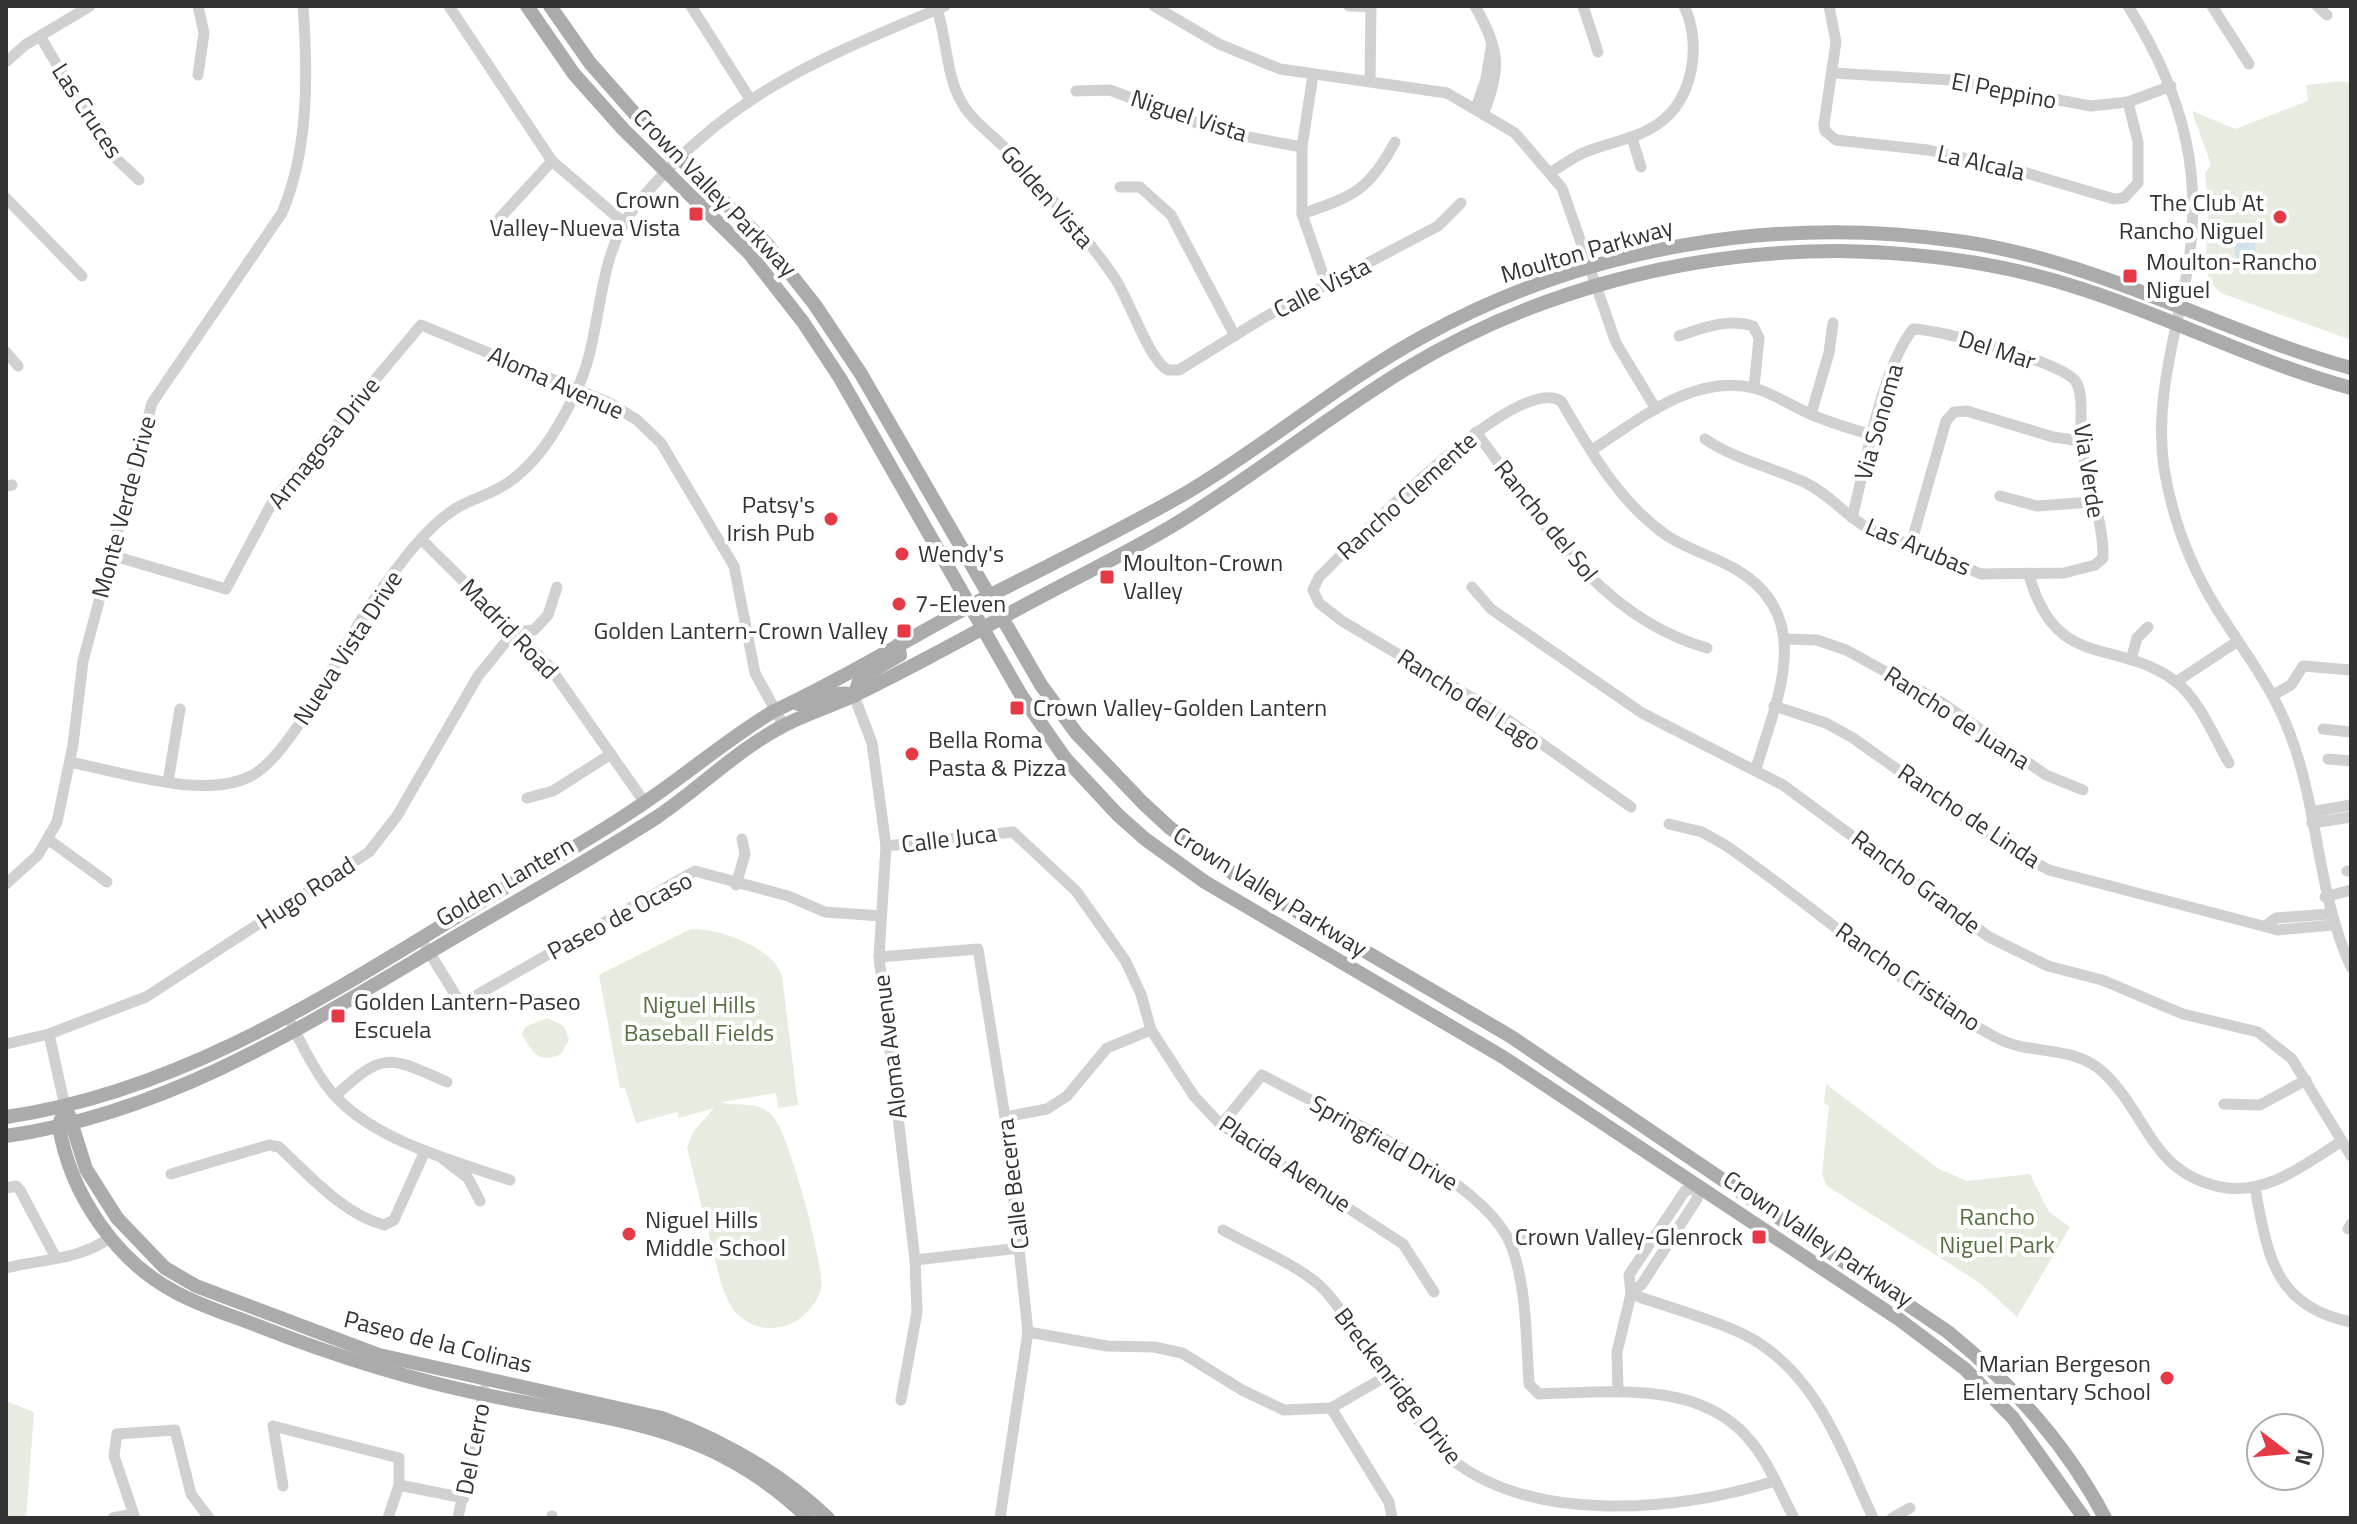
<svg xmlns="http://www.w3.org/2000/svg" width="2357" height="1524" font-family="'Titillium Web',sans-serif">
  <rect width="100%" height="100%" fill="#fff"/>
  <g fill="#e6ecdf">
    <polygon points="2341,81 2351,83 2351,340 2221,293 2210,282 2205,265 2209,209 2205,173 2211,165 2192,111 2235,129 2308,101 2306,85"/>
    <path d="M691,929c28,-1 83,19 91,47l16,129 -20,3 -2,-15 -54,9c12,6 31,-3 49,12 16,12 55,155 50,175 -10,33 -48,51 -78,30 -12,-8 -17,-23 -22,-36l-34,-135 6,-16 21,-24 -35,10 -2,-6 -41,11 -11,-35h-5l-21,-113z"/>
    <path d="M547,1018l17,8 5,14 -8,14c-22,11 -28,-2 -39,-19l3,-8z"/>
    <polygon points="1826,1084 1939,1169 1967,1181 2030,1174 2049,1212 2070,1227 2017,1317 1980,1283 1827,1186 1822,1175 1829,1106 1824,1103"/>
    <polygon points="6,1401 34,1412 26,1518 6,1518"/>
  </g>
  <polygon fill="#cfe2ee" points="2260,235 2255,244 2257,263 2236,266 2234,237"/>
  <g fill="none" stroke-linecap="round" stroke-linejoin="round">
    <g stroke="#d0d0d0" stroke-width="11">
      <polyline points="198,6 204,33 198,75"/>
      <polyline points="449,6 552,161 623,222"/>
      <polyline points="691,6 750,99"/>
      <polyline points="1154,6 1219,44 1280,69 1447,93 1515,133 1562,188 1616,343 1656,409"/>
      <polyline points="1349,6 1371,7"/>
      <path d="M1475,6c24,43 27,61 9,106"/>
      <polyline points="1583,6 1598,52"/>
      <polyline points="1829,6 1836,42 1824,124 1825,131 1836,140 1928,150 2013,169 2114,199 2124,198 2138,183 2138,142 2128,102"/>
      <path d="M2128,6c57,90 79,176 56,282 -12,59 -29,119 -20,180 8,50 26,97 53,141 26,41 56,79 73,125 29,76 27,159 61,233"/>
      <polyline points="2212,6 2249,64"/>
      <polyline points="2317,6 2327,15"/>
      <path d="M937,9c10,30 9,68 25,94 11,19 31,32 46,48 36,39 76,82 106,126 15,21 35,84 54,93h11l86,-53 173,-91 23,-23"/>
      <polyline points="40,36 108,151 139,180"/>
      <polyline points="6,62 25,45 90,6"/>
      <polyline points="1833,73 1951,80 2091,106 2128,102 2171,86"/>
      <polyline points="1313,75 1302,147 1302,214 1327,286"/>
      <polyline points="1370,81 1371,6"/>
      <polyline points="1076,91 1110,90 1221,132 1302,147"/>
      <polyline points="1476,108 1486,79 1492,43"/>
      <polyline points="1632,138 1641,167"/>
      <path d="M1551,172c11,-6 21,-14 32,-19 25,-11 52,-13 75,-29 36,-25 44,-81 26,-118"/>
      <polyline points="1120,187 1140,187 1171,215 1235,336"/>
      <polyline points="6,198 82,276"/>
      <path d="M1302,214c51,-18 66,-22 93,-72"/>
      <polyline points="499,219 552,161"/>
      <path d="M1679,336c23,-8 49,-18 74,-10l6,12 -5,50"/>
      <polyline points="6,352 18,366"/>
      <polyline points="1811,414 1829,353 1833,323"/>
      <path d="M1476,432c63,85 123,186 231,216"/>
      <path d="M1705,439c31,21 66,28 99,43 24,11 40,32 62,45l115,47 83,-1 31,-8 8,-7c1,-40 -19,-81 -22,-121 -1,-16 3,-42 -5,-55 -12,-20 -139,-53 -163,-53 -33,43 -47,135 -61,189"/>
      <path d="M1592,450c47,-30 102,-77 162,-62 19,5 38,18 56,26 20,9 43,15 64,22"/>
      <polyline points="6,486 12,485"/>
      <polyline points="2000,496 2037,506 2092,502"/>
      <polyline points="422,540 549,666 645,803"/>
      <polyline points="1911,544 1946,421 1954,412 1967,411 2053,437 2081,441"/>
      <polyline points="111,555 226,589 273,501 421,325 610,403 637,420 661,443 734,566 755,673 784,726"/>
      <path d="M2029,575c27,97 86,62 146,106 24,18 39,56 54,82"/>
      <polyline points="1472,587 1491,609 1642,713 1783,785 1989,937 2048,966 2102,980 2183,1014 2258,1032 2292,1059 2351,1156"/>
      <polyline points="1785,639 1817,640 1846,650 1941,702 2046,775 2083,790"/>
      <polyline points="2131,660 2137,638 2148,627"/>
      <polyline points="2176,682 2238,641"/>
      <polyline points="2273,695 2291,685 2303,666 2351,670"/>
      <polyline points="854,696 872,743 886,846 879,957 915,1260 917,1312 901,1400"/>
      <polyline points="1774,706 1826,723 1853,738 2005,846 2049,870 2278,930 2333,925"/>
      <polyline points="2323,729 2351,732"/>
      <polyline points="2328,759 2351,761"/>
      <path d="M70,762c50,10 135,38 181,14 44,-23 94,-138 127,-182 20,-28 47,-66 77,-85 14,-9 31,-13 46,-22 35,-20 57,-58 74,-93 31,-63 17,-135 63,-191 89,-109 183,-145 307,-197"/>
      <polyline points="168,782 180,709"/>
      <polyline points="527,798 553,791 611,754"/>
      <path d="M1631,807l-130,-92 -159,-94 -23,-18 -6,-13 6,-13c33,-32 197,-206 242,-176 29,49 57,100 105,134 22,15 48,21 71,35 80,48 39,130 19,199"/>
      <polyline points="2311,812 2351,805"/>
      <polyline points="2312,823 2351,817"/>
      <path d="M1669,824l33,8 23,13c91,62 174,141 272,193 34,18 77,6 107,35 44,42 47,100 117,114 46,9 84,-23 121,-46"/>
      <polyline points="49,840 107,882"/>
      <polyline points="886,846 1013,832 1076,891 1125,960 1141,994 1151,1030 1194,1096 1221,1125 1403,1244 1434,1292"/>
      <polyline points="2347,871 2351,871"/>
      <path d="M6,884l32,-29 19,-33 16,-77 10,-84 69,-258 130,-190c27,-64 26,-139 21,-207"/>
      <polyline points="736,885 745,854 742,839"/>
      <polyline points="2325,897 2351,890"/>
      <polyline points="2268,924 2276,918 2330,914"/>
      <polyline points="426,947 461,1004 695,871 788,896 825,912 881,916"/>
      <polyline points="879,957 978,949 1005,1117 1028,1332 1000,1518"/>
      <path d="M292,1025c12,24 27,55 46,74 42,43 116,62 172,81"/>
      <polyline points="49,1034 65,1107"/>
      <polyline points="6,1044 49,1034 146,997 369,852 397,816 478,676 514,632 534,630 548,615 557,587"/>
      <path d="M335,1096c49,-45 53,-40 112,-14"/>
      <polyline points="2224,1104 2260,1105 2306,1080"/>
      <polyline points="1005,1117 1047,1109 1067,1096 1107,1048 1151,1030"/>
      <path d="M1221,1125l41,-50c64,35 223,103 249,170 16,42 15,94 18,139l10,10c69,-2 160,-14 209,44 20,22 32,54 46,80"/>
      <polyline points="443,1159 468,1178 480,1201"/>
      <path d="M171,1174l98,-29 10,2c30,28 64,67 105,78l10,-5 31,-69"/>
      <polyline points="6,1188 16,1186 20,1190 56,1258"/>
      <path d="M2255,1188c13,68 19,118 96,134"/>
      <polyline points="2348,1229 2351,1224"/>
      <path d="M1223,1230c30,17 69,32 95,54 20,16 50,71 68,94 21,27 41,57 65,81 83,65 223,53 324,22"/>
      <polyline points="1510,1243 1531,1236"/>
      <polyline points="915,1260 1021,1248"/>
      <path d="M6,1268c37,-9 74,-8 105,-31"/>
      <path d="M1631,1294c36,13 75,23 110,39 74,35 100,116 132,185"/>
      <polyline points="1631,1294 1642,1284 1697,1199 1699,1186"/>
      <polyline points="1028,1332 1107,1346 1154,1347 1182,1353 1242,1390 1284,1410 1331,1408 1385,1377"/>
      <polyline points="1618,1392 1617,1352 1631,1294 1629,1275 1685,1191 1699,1186"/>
      <polyline points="1331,1408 1389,1502 1392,1518"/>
      <polyline points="399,1485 464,1498"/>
      <polyline points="283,1486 273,1426 399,1458 399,1485 388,1518"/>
      <polyline points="113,1518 133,1514"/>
      <polyline points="135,1518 114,1456 117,1434 175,1430 191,1494 209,1518"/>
      <polyline points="458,1518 484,1390"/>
      <polyline points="552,1518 552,1516"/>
      <polyline points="1892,1518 1910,1508"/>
    </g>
    <g stroke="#ababab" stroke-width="14">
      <polyline points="527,6 574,74 623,129 749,253 803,322 840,378 1021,695 1065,758 1118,815 1145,839 1205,882 1503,1057 1900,1320 1965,1369 2013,1418 2084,1518"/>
      <path d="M550,6l40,57 45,51 131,129 49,62 46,69 180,311 36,49 66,69 27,25 68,49 272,159 438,296c64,52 119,113 157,186"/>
      <polyline points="854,696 860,678 900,655 898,645"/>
      <path d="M798,704c20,4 33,-16 56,-9"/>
      <path d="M69,1115l17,54 31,49 48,50 31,18 183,69 283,63c63,23 117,54 166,100"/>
      <path d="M6,1117c180,-26 331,-128 483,-220 49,-29 99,-56 146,-88 48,-31 90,-69 139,-98 65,-30 127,-68 190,-102 74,-39 149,-74 222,-116 81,-48 154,-111 238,-157 161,-89 352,-121 534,-95 142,20 257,89 393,127"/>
      <path d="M61,1119l-2,7c11,67 56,135 118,167 26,14 56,23 84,34 74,29 147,52 225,68 66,14 137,21 200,45 44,16 89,45 122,78"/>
      <path d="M6,1136c159,-23 291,-105 427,-186 74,-44 151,-86 224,-133 43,-29 80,-67 126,-91 23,-12 49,-20 72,-31 51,-25 101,-52 150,-79 57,-32 116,-59 172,-93 78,-48 149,-105 227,-153 130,-79 282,-119 434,-119 83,1 166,12 244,38 91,29 176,74 269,99"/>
    </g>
  </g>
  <g fill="#e63946" stroke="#fff" stroke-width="3">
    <rect x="688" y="206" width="16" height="16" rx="4"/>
    <circle cx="2280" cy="217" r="8"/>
    <rect x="2122" y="268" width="16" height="16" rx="4"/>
    <circle cx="831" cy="519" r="8"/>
    <circle cx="902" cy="554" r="8"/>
    <rect x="1099" y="569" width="16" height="16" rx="4"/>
    <circle cx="899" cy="604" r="8"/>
    <rect x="896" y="623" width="16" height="16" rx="4"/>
    <rect x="1009" y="700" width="16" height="16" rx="4"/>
    <circle cx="912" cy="754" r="8"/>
    <rect x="330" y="1008" width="16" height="16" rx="4"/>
    <circle cx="629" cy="1234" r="8"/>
    <rect x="1751" y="1229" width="16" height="16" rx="4"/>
    <circle cx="2167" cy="1378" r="8"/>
  </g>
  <g text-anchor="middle" stroke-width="8" stroke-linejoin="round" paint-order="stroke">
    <g font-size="24" fill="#333" stroke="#fff">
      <text transform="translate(2004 91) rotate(11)" y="8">El Peppino</text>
      <text transform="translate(87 111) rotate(57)" y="8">Las Cruces</text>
      <text transform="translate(1189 116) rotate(18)" y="8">Niguel Vista</text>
      <text transform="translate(1981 163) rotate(13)" y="8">La Alcala</text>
      <text transform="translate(715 193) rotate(46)" y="8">Crown Valley Parkway</text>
      <text transform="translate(1047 197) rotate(49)" y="8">Golden Vista</text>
      <text transform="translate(1587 251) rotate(-16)" y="8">Moulton Parkway</text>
      <text transform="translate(1322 288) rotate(-27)" y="8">Calle Vista</text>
      <text transform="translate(1997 350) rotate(18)" y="8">Del Mar</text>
      <text transform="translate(556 383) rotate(24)" y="8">Aloma Avenue</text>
      <text transform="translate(1879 422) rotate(-74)" y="8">Via Sonoma</text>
      <text transform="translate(324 443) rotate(-51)" y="8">Armagosa Drive</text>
      <text transform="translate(2089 471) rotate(81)" y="8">Via Verde</text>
      <text transform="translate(1407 496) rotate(-42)" y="8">Rancho Clemente</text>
      <text transform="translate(124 507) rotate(-75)" y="8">Monte Verde Drive</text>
      <text transform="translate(1546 521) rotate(51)" y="8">Rancho del Sol</text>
      <text transform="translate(1918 547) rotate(23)" y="8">Las Arubas</text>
      <text transform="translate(509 629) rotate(46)" y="8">Madrid Road</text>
      <text transform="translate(348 648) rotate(-57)" y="8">Nueva Vista Drive</text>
      <text transform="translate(1469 700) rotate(33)" y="8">Rancho del Lago</text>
      <text transform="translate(1957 718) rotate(33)" y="8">Rancho de Juana</text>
      <text transform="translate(1969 816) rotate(34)" y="8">Rancho de Linda</text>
      <text transform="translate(949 839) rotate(-7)" y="8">Calle Juca</text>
      <text transform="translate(505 882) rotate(-30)" y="8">Golden Lantern</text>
      <text transform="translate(1916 882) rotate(37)" y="8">Rancho Grande</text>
      <text transform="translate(1270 892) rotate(32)" y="8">Crown Valley Parkway</text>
      <text transform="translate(306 893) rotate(-33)" y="8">Hugo Road</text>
      <text transform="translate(620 916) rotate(-28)" y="8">Paseo de Ocaso</text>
      <text transform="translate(1908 977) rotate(35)" y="8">Rancho Cristiano</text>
      <text transform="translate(890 1047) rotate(-97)" y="8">Aloma Avenue</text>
      <text transform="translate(1384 1143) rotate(30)" y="8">Springfield Drive</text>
      <text transform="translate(1285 1164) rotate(34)" y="8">Placida Avenue</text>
      <text transform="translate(1013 1184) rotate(-97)" y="8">Calle Becerra</text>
      <text transform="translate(1818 1239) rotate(34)" y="8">Crown Valley Parkway</text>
      <text transform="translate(438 1342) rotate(14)" y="8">Paseo de la Colinas</text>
      <text transform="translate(1398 1386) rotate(52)" y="8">Breckenridge Drive</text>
      <text transform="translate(473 1449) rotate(-79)" y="8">Del Cerro</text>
    </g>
    <g font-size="24" fill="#333" stroke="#fff" text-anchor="start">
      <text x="680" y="208" text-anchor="end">Crown<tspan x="680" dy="28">Valley-Nueva Vista</tspan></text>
      <text x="2264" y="211" text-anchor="end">The Club At<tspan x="2264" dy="28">Rancho Niguel</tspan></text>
      <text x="2146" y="270">Moulton-Rancho<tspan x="2146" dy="28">Niguel</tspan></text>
      <text x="815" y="513" text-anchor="end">Patsy's<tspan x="815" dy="28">Irish Pub</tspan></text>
      <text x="918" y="562">Wendy's</text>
      <text x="1123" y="571">Moulton-Crown<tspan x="1123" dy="28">Valley</tspan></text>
      <text x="915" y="612">7-Eleven</text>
      <text x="888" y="639" text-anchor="end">Golden Lantern-Crown Valley</text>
      <text x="1033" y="716">Crown Valley-Golden Lantern</text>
      <text x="928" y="748">Bella Roma<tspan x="928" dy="28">Pasta &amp; Pizza</tspan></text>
      <text x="354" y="1010">Golden Lantern-Paseo<tspan x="354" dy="28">Escuela</tspan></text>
      <text x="645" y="1228">Niguel Hills<tspan x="645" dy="28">Middle School</tspan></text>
      <text x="1743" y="1245" text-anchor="end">Crown Valley-Glenrock</text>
      <text x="2151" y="1372" text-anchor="end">Marian Bergeson<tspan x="2151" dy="28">Elementary School</tspan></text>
    </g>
    <g font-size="24" fill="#56703f" stroke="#fff">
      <text x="699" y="1013">Niguel Hills<tspan x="699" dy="28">Baseball Fields</tspan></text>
      <text x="1997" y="1225">Rancho<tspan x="1997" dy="28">Niguel Park</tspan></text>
    </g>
  </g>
  <rect width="2357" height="1524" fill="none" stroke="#333333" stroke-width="16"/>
  <g transform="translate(2285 1452) rotate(106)"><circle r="38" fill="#ffffff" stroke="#adadad" stroke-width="2"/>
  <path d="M0-6L14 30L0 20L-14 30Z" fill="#e63946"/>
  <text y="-12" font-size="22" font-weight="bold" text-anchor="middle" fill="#333333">N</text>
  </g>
</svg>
